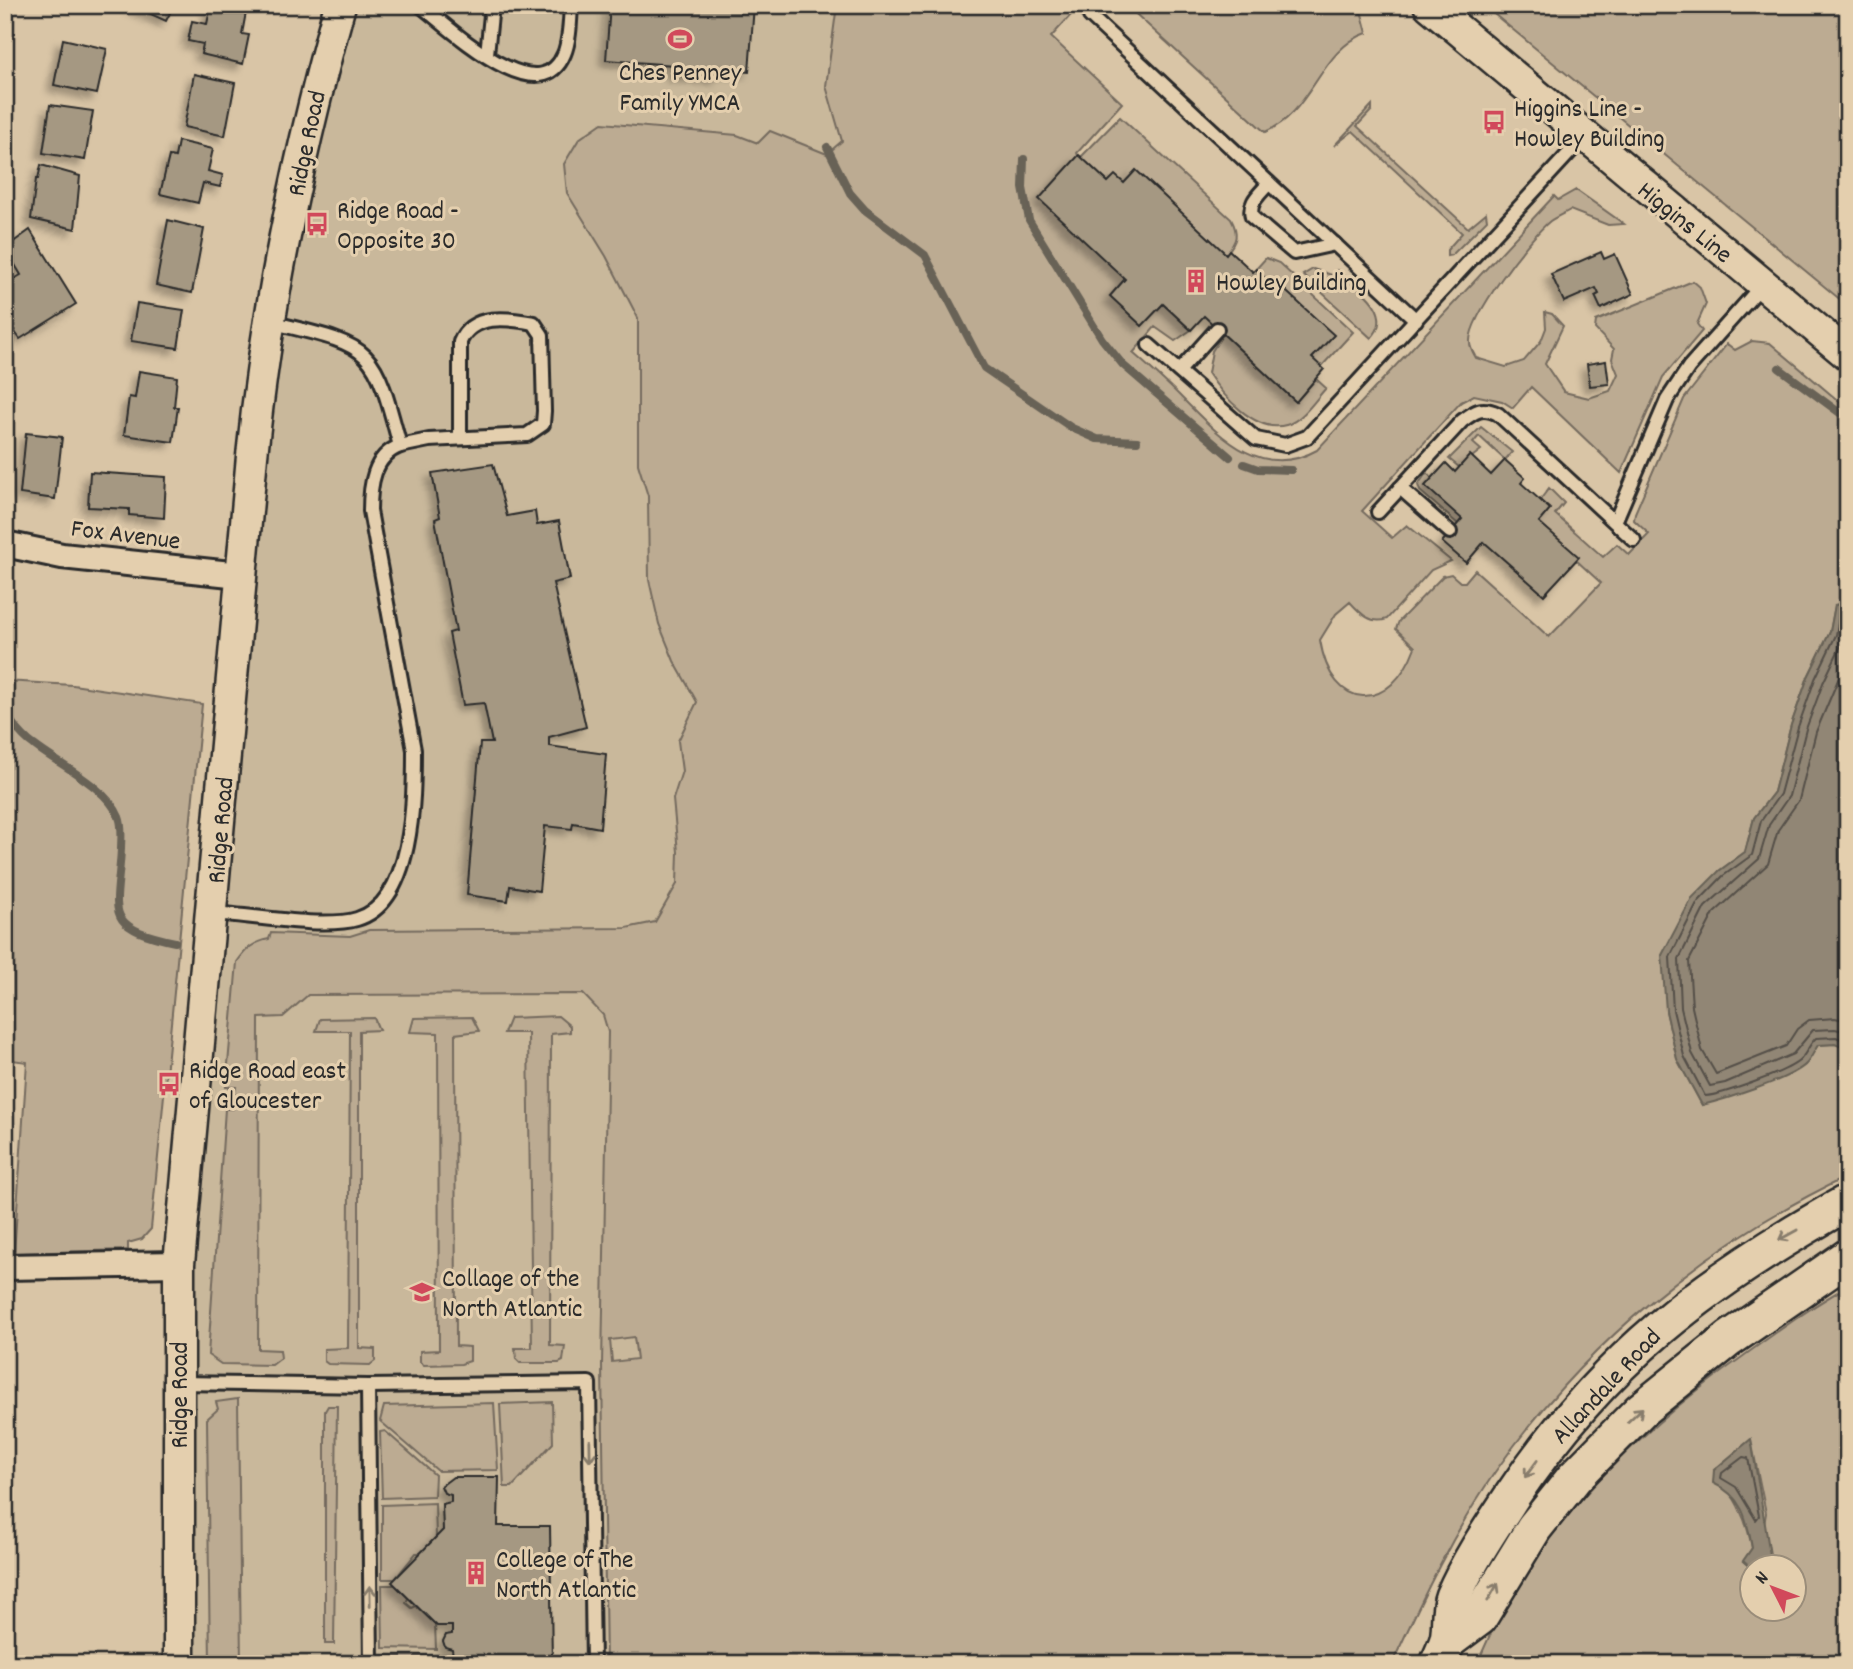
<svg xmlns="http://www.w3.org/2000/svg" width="1853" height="1669" font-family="Dekko,sans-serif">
  <defs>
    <filter id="shadow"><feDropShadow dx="-6" dy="6" stdDeviation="3.5" flood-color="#0004"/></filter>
  </defs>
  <rect width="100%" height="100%" fill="#d9c5a6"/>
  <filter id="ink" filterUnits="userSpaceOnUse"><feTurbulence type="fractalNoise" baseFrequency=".0143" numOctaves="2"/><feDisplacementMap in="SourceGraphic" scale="14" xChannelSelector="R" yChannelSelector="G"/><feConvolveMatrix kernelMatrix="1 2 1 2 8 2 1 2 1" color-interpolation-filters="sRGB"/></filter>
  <g filter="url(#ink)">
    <polygon fill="#c9b89b" points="340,5 837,5 826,86 842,142 827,154 770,131 759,144 737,135 645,125 606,256 639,318 638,464 648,496 649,580 674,661 697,702 678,741 682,771 673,799 678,852 677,884 655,922 603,930 658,1230 622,1664 179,1664 178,1336 252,456"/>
    <g fill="#bcab92" stroke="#746b5e" stroke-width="2" fill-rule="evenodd">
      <path d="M837,5h243l-29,32 71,66 -45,50 48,126 -15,17 32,29 21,-21 28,26 -16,11 -20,-14 -22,26c16,14 32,28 47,43 38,38 79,86 137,54l237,-254 4,4 18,-10 48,34 -16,1 -38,-15c-7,4 -14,7 -20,11 -21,17 -82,97 -80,122 0,5 4,11 6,15l30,9 18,-6 17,-20 5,-13 -1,-16 7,2 11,12 -18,38 19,28 25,6 21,-7 8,-17 -6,-15 2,-10 -19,-20 1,-8 97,-40 7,6 6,17 -9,20 5,7 -39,46 -42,96 -90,-86 -18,21 -11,-7 -28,-6 -13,7 -99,109 30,27 15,-13 44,36 -20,9 -44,49c-16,6 -27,-6 -37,-17l-14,12 -16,26c12,74 71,73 95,7l-19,-18 3,-8 44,-45 8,-2 9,8h5l10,-12 74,67 52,-54 -25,-23 2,-3 -39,-35 1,-22 9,-12 15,15 -9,11 48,43 14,-13 12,11 20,-21 -15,-14 1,-7 49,-114 43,-55 8,6 17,-9 18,2 78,66v194l-13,2 -5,27 -22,45 -17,48 -17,67 -20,26 -9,34 -26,19 -53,140 11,48 25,46 81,-28 22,-12 13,-20 17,-1 13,5v127c-141,67 -264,168 -353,296 -41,59 -73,127 -103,192h-786l-4,-299 6,-333 -5,-17 -20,-21 -275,1 -25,22 -24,1 -1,331 22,1 1,8 -9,7 -51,-1 -13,-9 17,-246h8l3,-22h-10l11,-125c9,-13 16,-20 32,-23l2,-6 79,3 19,-6 257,-2 29,-6 22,-38 1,-32 -5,-53 9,-28 -4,-30 19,-39 -23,-41 -15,-37 -10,-44 -1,-84 -10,-32v-146l-32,-62 -39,-63 -3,-29 15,-25 23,-16 135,12 21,8 12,-12 57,23 15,-13 -16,-55zM634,1337l3,22 -25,3 -2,-22z"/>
      <path d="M1126,5h223l13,9 5,19c-48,16 -54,80 -102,99z"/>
      <polygon points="1483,5 1848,5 1848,306"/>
      <polygon points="1372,105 1372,110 1357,126 1468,228 1486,213 1487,220 1452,255 1447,256 1447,250 1462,233 1353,131 1334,146"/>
      <path d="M1120,117l111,102c8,15 6,22 -5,35l-90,-83 -12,12 -16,-1 -27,-25z"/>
      <polygon points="1266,258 1279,263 1353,332 1321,367 1312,358 1333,335 1277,283 1273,286 1256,269"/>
      <path d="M1313,269l19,6 5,-5c19,16 60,42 34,68l-68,-63z"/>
      <path d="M1223,334l73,68 20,-23 10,9c-11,12 -24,33 -40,37 -30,9 -64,-30 -78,-52l4,-22z"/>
      <polygon points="1481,427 1512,452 1505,460 1479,436 1473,443 1481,450 1459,467 1449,459"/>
      <polygon points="1427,472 1462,519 1458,524 1420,491 1418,485"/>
      <polygon points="5,681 73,685 202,704 151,1229 142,1239 128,1243 128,1250 14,1253 27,1062 5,1059"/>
      <polygon points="558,1016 570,1026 570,1032 551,1034 550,1345 565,1346 563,1361 559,1363 520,1363 516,1359 515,1348 532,1348 528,1033 504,1033 510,1018"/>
      <polygon points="472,1017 479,1031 455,1034 456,1346 470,1347 470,1361 461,1364 424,1365 420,1362 420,1351 439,1350 438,1033 410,1032 414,1018"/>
      <polygon points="374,1018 379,1030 359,1031 359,1348 375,1349 375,1361 370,1365 328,1364 324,1361 324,1349 348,1348 350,1031 316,1031 320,1019"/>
      <path d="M1848,1286v378h-371c54,-129 153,-227 265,-307 35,-25 68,-50 106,-71zM1751,1440l15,73 -9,54 37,1v42h-42l-1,-42 -8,-7 9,-13c-6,-32 -18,-53 -38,-78z"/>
      <polygon points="238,1399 241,1664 210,1664 207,1419 218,1409 216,1402"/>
      <polygon points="552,1402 553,1443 512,1487 504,1487 500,1404"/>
      <polygon points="494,1403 498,1470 438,1471 380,1421 384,1406"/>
      <polygon points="328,1406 337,1406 334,1644 325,1644 325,1411"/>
      <polygon points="385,1431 435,1475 434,1496 382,1498 380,1432"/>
      <polygon points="435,1503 436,1537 421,1553 416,1553 395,1579 382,1579 382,1505"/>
      <polygon points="382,1585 395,1585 408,1598 406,1603 412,1608 416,1606 435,1624 436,1649 383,1648"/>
      <rect x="382" y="1656" width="55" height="8"/>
    </g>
    <g fill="#918674" stroke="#686257" stroke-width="2">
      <path d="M1848,603v446l-13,-5 -17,1c-4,6 -7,14 -12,19 -14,15 -83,36 -104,41l-25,-46 -11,-48 -4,-56 30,-57 27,-27 26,-19 9,-34 20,-26 17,-67 17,-48 22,-45 5,-27z"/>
      <path d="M1751,1439l21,128 -21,1 -8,-7 9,-13c-5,-30 -10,-52 -39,-65l1,-13z"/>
    </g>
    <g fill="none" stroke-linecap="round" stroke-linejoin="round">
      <g stroke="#544f48" stroke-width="2">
        <path d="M1848,610l-8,3 -4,22 -21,44 -17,48 -18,67 -19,27 -9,34 -29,21 -25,26 -28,55 3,53 11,46 21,40c17,-1 81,-24 94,-35 7,-6 10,-17 17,-23l20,-1 12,5"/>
        <polyline points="1848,622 1844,639 1823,683 1806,729 1789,796 1769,825 1759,859 1705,907 1679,959 1681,1008 1692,1053 1710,1086 1725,1083 1793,1054 1813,1030 1835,1029 1848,1032"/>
        <polyline points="1848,656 1816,732 1799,800 1778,830 1768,864 1714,913 1689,961 1692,1007 1702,1050 1716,1074 1786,1046 1797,1029 1809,1020 1835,1018 1848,1021"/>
        <polygon points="1743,1457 1748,1458 1759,1516 1756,1520 1736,1487 1721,1478 1722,1473"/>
      </g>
      <g stroke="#686257" stroke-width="8">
        <polyline points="827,147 850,193 865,210 925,255 984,368 1072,428 1097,439 1137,441"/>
        <polyline points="1024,159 1023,188 1029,220 1102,339 1123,365 1230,457"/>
        <polyline points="1779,368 1848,419"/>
        <polyline points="1244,464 1258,469 1291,470"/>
        <path d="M5,714c9,11 17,23 29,31 24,19 73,42 85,72 4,10 2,22 2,32 -3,63 -21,77 54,93"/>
      </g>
    </g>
    <g fill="#a59882" stroke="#2b2b2b" stroke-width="2" filter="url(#shadow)">
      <polygon points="131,5 174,5 166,21"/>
      <polygon points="211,5 247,7 242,34 249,35 243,64 201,54 203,44 188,41 192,21 207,24"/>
      <polygon points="610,5 754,5 749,72 720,70 719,78 673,75 674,65 606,60"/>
      <polygon points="63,39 107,49 97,94 54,85"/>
      <polygon points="194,74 235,83 225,136 184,127"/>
      <polygon points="50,105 93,111 85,160 43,153"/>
      <polygon points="178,141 213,149 208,171 223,175 220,187 203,183 198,203 160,194 169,156 175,157"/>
      <polygon points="1079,155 1108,182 1115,175 1124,183 1136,170 1226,254 1229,250 1253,272 1256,269 1273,286 1277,283 1334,335 1312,358 1324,369 1296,402 1204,316 1191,330 1163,304 1142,326 1110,296 1125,279 1039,199"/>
      <polygon points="41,165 80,176 75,229 31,219 36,179 38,179"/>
      <polygon points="168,220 204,229 192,293 156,285"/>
      <polygon points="30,230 76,304 20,339 5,318 5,296 10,292 5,284 21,275 5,248"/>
      <polygon points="1601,252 1604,259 1615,254 1633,294 1601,309 1595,296 1599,294 1596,288 1564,302 1551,274"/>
      <polygon points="137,303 184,310 178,348 131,341"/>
      <polygon points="1606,361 1609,384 1590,386 1587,364"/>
      <polygon points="139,371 177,377 174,407 178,407 173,442 124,435 129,397 135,398"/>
      <polygon points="26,433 62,437 55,499 20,494"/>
      <polygon points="1470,455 1491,475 1505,460 1525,478 1521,483 1550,509 1539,522 1579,557 1544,595 1484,542 1466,563 1442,542 1462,519 1425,486 1446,463 1455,472"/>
      <polygon points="493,464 507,516 535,511 537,525 559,521 570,579 553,583 586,727 549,737 549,746 606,754 600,828 573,823 572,829 545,826 539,891 510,886 508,901 467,895 480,743 492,743 484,703 463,705 449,633 456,631 435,519 440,517 432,473"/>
      <polygon points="90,472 166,477 164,518 129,515 129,509 88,507"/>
      <polygon points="453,1477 499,1477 498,1526 550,1526 552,1664 444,1664 444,1657 453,1657 452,1649 445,1647 443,1641 446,1635 452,1634 452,1626 437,1626 392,1582 443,1530 442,1504 451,1502 451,1495 444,1493 441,1486"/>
    </g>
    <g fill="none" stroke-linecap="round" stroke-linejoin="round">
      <g stroke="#2b2b2b" stroke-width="18">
        <g id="service">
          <path d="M420,5c28,21 119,110 144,49 6,-14 6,-34 7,-49"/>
          <polyline points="1090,16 1416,320"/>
          <polyline points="487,54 492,5"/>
          <path d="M1269,183c-9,11 -21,19 -17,34l42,36 41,-9"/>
          <polyline points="1149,345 1256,439 1285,445 1307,437 1584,137"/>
          <polyline points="1179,371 1217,329"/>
          <path d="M400,446l29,-6 98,-5 16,-11 1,-13 -2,-76 -8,-12c-26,-5 -62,-10 -74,19v96"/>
          <polyline points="1400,488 1450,532"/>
          <path d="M1378,512l84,-91c13,-10 20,-15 36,-7l136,126"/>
          <polyline points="1615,522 1667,400 1689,367 1762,285"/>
          <path d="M212,913c37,2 112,16 145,6 57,-17 57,-121 57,-169l-44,-239c0,-25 3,-55 30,-65 -27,-103 -27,-99 -130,-124"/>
          <polyline points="178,1383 368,1386 589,1383 593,1664"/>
          <polyline points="368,1386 371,1664"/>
        </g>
      </g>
      <g stroke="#2b2b2b" stroke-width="30">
        <g id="minor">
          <polyline points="5,544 62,556 240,575"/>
          <polyline points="5,1267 179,1264"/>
        </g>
      </g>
      <g stroke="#2b2b2b" stroke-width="35">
        <g id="tertiary">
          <polyline points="1429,5 1848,355"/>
          <path d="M179,1664v-400l73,-808c15,-152 47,-303 88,-451"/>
        </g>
      </g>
      <g stroke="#2b2b2b" stroke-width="40">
        <g id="secondary">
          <polyline points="1448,1641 1479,1618 1534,1528 1574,1478 1641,1410 1729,1339 1848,1257"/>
          <path d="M1438,1664c3,-8 8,-17 10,-25 3,-13 0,-29 5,-42 15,-35 38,-69 59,-101 92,-138 193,-214 336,-294"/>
        </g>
      </g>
      <use href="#service" stroke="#e4cfae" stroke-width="12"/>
      <use href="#minor" stroke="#e4cfae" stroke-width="24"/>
      <use href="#tertiary" stroke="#e4cfae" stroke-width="30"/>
      <use href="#secondary" stroke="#e4cfae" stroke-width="35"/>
    </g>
    <defs><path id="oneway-shaft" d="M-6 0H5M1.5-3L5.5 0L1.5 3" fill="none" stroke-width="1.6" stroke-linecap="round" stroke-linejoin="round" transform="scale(1.75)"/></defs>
    <g stroke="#887d6c">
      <use href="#oneway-shaft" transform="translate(1788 1235) rotate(151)"/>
      <use href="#oneway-shaft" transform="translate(1635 1415) rotate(-43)"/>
      <use href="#oneway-shaft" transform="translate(590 1451) rotate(89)"/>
      <use href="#oneway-shaft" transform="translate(1531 1469) rotate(126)"/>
      <use href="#oneway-shaft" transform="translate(1493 1592) rotate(-60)"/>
      <use href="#oneway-shaft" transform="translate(370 1596) rotate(-91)"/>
    </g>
  </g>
  <defs>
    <g id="stadium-bare" transform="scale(1.89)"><path d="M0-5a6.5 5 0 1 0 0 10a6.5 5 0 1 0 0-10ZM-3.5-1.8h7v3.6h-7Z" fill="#d1495b" stroke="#e4cfae" stroke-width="2.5" paint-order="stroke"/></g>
    <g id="bus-bare" transform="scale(1.89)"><path d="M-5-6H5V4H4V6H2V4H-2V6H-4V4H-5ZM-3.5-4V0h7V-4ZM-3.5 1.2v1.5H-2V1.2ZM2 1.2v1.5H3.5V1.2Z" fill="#d1495b" stroke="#e4cfae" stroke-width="2.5" paint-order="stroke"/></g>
    <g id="building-bare" transform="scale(1.89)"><path d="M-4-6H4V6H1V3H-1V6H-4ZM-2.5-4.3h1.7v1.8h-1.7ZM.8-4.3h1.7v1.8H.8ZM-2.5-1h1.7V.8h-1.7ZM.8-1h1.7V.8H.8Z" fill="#d1495b" stroke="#e4cfae" stroke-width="2.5" paint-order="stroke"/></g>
    <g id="university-bare" transform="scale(1.89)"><path d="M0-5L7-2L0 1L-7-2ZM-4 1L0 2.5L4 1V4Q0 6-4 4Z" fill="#d1495b" stroke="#e4cfae" stroke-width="2.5" paint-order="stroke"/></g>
  </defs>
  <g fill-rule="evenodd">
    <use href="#stadium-bare" x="680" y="39"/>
    <use href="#bus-bare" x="1494" y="122"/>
    <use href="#bus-bare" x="317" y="224"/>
    <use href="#building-bare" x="1196" y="281"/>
    <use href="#bus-bare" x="169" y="1084"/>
    <use href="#university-bare" x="422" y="1292"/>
    <use href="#building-bare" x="476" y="1573"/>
  </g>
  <g text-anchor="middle" stroke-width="6" stroke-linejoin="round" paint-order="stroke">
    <g font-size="26" fill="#2b2b2b" stroke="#e4cfae" text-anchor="start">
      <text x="680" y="80" text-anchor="middle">Ches Penney<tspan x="680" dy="30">Family YMCA</tspan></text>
      <text x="1514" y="116">Higgins Line -<tspan x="1514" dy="30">Howley Building</tspan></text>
      <text x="337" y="218">Ridge Road -<tspan x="337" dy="30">Opposite 30</tspan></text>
      <text x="1216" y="290">Howley Building</text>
      <text x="189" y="1078">Ridge Road east<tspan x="189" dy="30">of Gloucester</tspan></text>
      <text x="442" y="1286">Collage of the<tspan x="442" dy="30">North Atlantic</tspan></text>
      <text x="496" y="1567">College of The<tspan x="496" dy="30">North Atlantic</tspan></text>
    </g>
    <g font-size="26" fill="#2b2b2b" stroke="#e4cfae">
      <text transform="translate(305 143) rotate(-78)" y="9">Ridge Road</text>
      <text transform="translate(1686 221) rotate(39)" y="9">Higgins Line</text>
      <text transform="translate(126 533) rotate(7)" y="9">Fox Avenue</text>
      <text transform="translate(219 830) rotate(-85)" y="9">Ridge Road</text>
      <text transform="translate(1605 1385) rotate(-47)" y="9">Allandale Road</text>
      <text transform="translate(178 1395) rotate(-90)" y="9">Ridge Road</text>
    </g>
  </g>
  <rect width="1853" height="1669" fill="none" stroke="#e4cfae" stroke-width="28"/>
  <rect x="14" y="14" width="1825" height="1641" fill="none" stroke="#2b2b2b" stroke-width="2.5" filter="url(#ink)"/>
  <g transform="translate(1773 1588) rotate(312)"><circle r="33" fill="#e4cfae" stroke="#9a8d7a" stroke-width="2"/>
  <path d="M0-5L12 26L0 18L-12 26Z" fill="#d1495b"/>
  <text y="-10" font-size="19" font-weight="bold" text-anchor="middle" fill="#2b2b2b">N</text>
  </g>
</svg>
